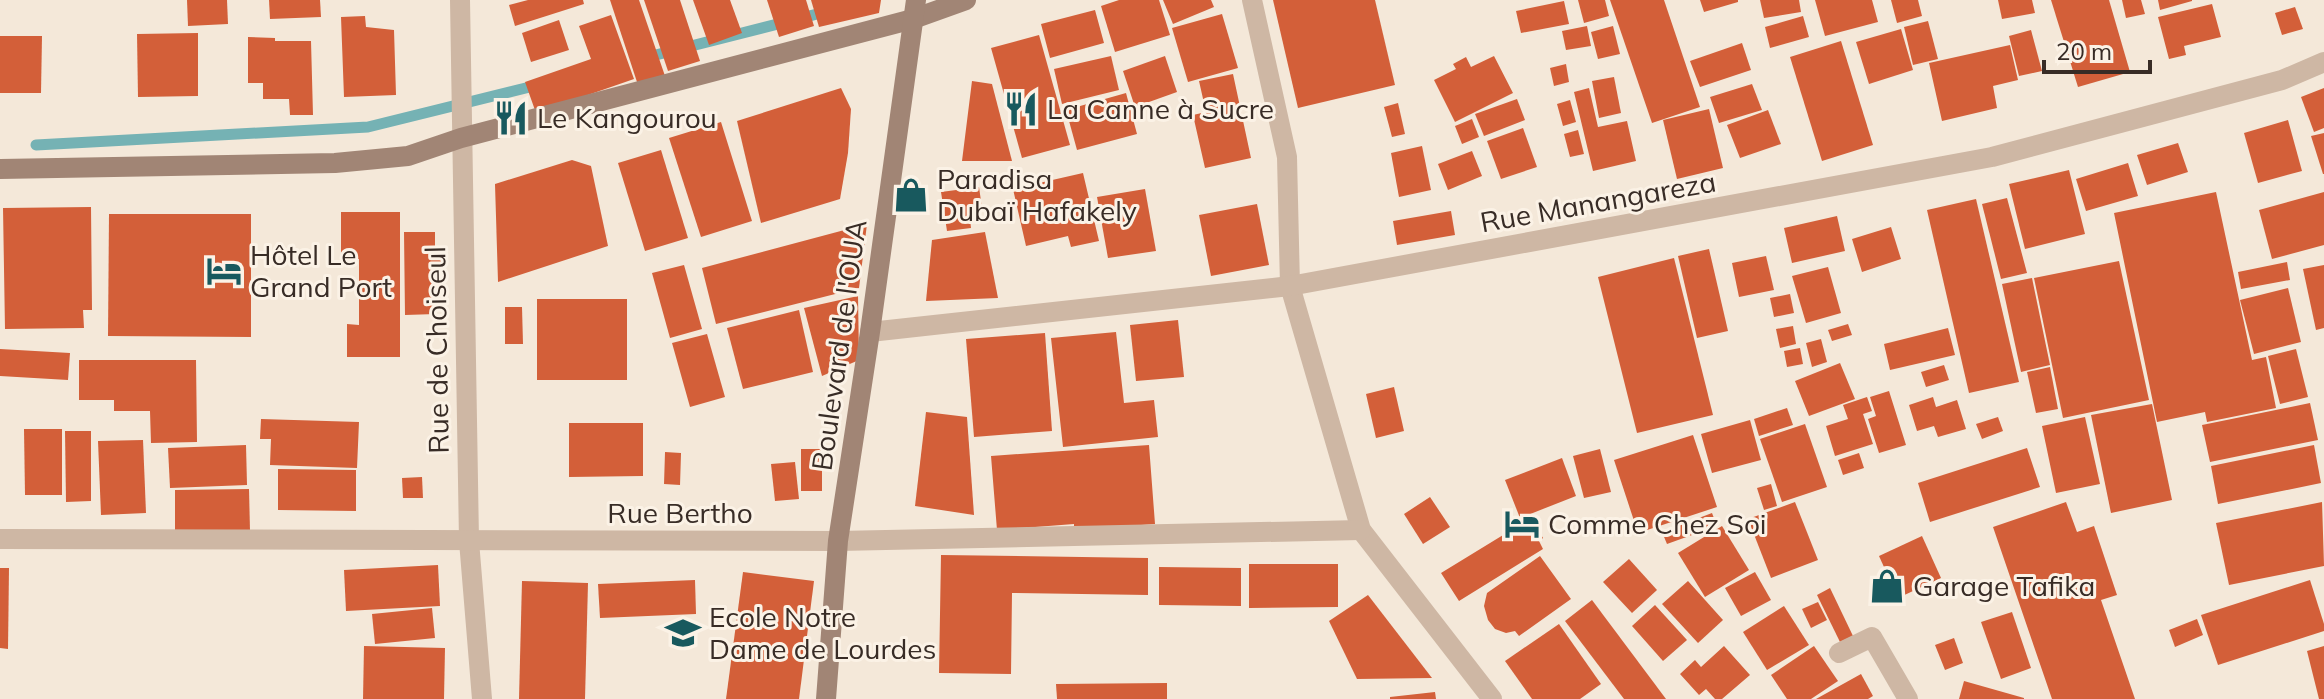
<svg xmlns="http://www.w3.org/2000/svg" width="2324" height="699" font-family="Mulish,sans-serif">
  <rect width="100%" height="100%" fill="#f4e8d9"/>
  <g fill="none" stroke-linecap="round" stroke-linejoin="round">
    <g stroke="#75b2b4" stroke-width="11">
      <polyline points="644,58 829,11"/>
      <polyline points="36,145 368,127 542,84"/>
    </g>
  </g>
  <g fill="#d35f39">
    <polygon points="187,0 227,0 228,24 188,26"/>
    <polygon points="269,0 320,0 321,17 270,19"/>
    <polygon points="528,0 583,0 584,4 515,26 509,5"/>
    <polygon points="610,0 639,0 665,76 638,85"/>
    <polygon points="644,0 680,0 700,61 668,71"/>
    <polygon points="693,0 730,0 742,33 709,45"/>
    <polygon points="767,0 806,0 814,26 779,37"/>
    <polygon points="811,0 881,0 879,13 819,27"/>
    <polygon points="1119,0 1159,0 1170,35 1115,52 1101,6"/>
    <polygon points="1163,0 1211,0 1214,7 1173,24"/>
    <polygon points="1273,0 1375,0 1395,85 1298,108"/>
    <polygon points="1578,0 1605,0 1609,16 1584,23"/>
    <polygon points="1610,0 1664,0 1700,107 1652,123"/>
    <polygon points="1700,0 1738,0 1738,2 1704,12"/>
    <polygon points="1760,0 1799,0 1801,12 1764,18"/>
    <polygon points="1815,0 1872,0 1878,22 1825,36"/>
    <polygon points="1891,0 1918,0 1922,16 1897,23"/>
    <polygon points="1998,0 2032,0 2035,13 2002,19"/>
    <polygon points="2051,0 2109,0 2130,72 2078,87"/>
    <polygon points="2122,0 2141,0 2145,14 2126,18"/>
    <polygon points="2158,0 2192,0 2192,1 2160,10"/>
    <polygon points="1564,1 1569,24 1521,33 1516,11"/>
    <polygon points="2212,4 2221,37 2184,46 2186,55 2169,59 2158,17"/>
    <polygon points="2295,7 2303,29 2282,35 2275,13"/>
    <polygon points="1095,10 1104,43 1050,58 1041,24"/>
    <polygon points="1222,14 1238,68 1188,82 1172,28"/>
    <polygon points="611,15 634,79 536,113 525,82 591,59 579,26"/>
    <polygon points="365,16 366,27 394,30 396,95 344,97 341,17"/>
    <polygon points="1803,16 1809,37 1770,48 1765,27"/>
    <polygon points="559,20 569,50 531,62 522,33"/>
    <polygon points="1928,21 1938,59 1913,65 1904,27"/>
    <polygon points="1587,26 1591,46 1566,50 1562,31"/>
    <polygon points="1613,26 1620,54 1598,59 1591,32"/>
    <polygon points="1901,29 1913,70 1869,84 1856,42"/>
    <polygon points="2031,30 2042,71 2019,76 2009,36"/>
    <polygon points="198,33 198,96 138,97 137,34"/>
    <polygon points="1039,35 1070,145 1022,158 991,48"/>
    <polygon points="0,36 42,36 41,93 0,93"/>
    <polygon points="248,37 275,38 275,41 311,41 313,115 290,115 289,99 263,99 263,83 248,83"/>
    <polygon points="1841,41 1873,145 1822,161 1790,57"/>
    <polygon points="1742,43 1751,70 1700,87 1690,61"/>
    <polygon points="2010,45 2018,80 1993,86 1997,108 1942,121 1929,63"/>
    <polygon points="1111,56 1119,90 1062,104 1054,69"/>
    <polygon points="1165,56 1177,92 1135,107 1123,71"/>
    <polygon points="1494,56 1513,93 1455,122 1434,80 1456,69 1453,64 1466,57 1471,67"/>
    <polygon points="1566,64 1569,82 1554,86 1550,68"/>
    <polygon points="1233,74 1251,158 1205,168 1193,115 1206,112 1199,81"/>
    <polygon points="1614,77 1621,113 1599,118 1592,81"/>
    <polygon points="972,81 992,84 1012,161 962,161"/>
    <polygon points="1752,84 1762,110 1719,123 1710,97"/>
    <polygon points="841,88 851,109 848,153 840,199 761,223 737,121"/>
    <polygon points="1589,88 1598,127 1627,121 1636,161 1593,171 1574,92"/>
    <polygon points="2324,88 2324,128 2314,132 2301,97"/>
    <polygon points="1126,93 1137,134 1077,150 1066,110"/>
    <polygon points="1517,99 1525,120 1484,136 1475,114"/>
    <polygon points="1570,100 1576,122 1563,126 1557,104"/>
    <polygon points="1398,103 1405,134 1392,137 1384,107"/>
    <polygon points="1709,109 1723,168 1677,179 1663,120"/>
    <polygon points="1768,110 1781,144 1740,158 1727,125"/>
    <polygon points="1472,119 1479,137 1462,144 1455,126"/>
    <polygon points="2288,120 2302,171 2258,183 2244,133"/>
    <polygon points="721,122 752,221 701,237 669,138"/>
    <polygon points="1523,128 1537,167 1501,179 1487,141"/>
    <polygon points="1578,130 1584,154 1570,157 1564,134"/>
    <polygon points="2324,133 2324,174 2323,174 2311,136"/>
    <polygon points="2178,143 2188,172 2147,185 2137,155"/>
    <polygon points="1422,146 1431,190 1399,197 1391,153"/>
    <polygon points="661,150 688,238 645,251 618,163"/>
    <polygon points="1472,151 1482,176 1448,190 1438,164"/>
    <polygon points="572,160 591,166 608,246 498,282 495,184"/>
    <polygon points="2128,163 2138,196 2086,211 2076,179"/>
    <polygon points="2069,170 2085,234 2025,249 2009,184"/>
    <polygon points="1083,173 1099,241 1071,247 1068,236 1026,246 1013,189"/>
    <polygon points="979,187 982,208 969,210 971,228 947,231 941,192"/>
    <polygon points="1145,189 1156,251 1108,258 1097,197"/>
    <polygon points="2216,192 2252,360 2266,357 2276,408 2207,422 2205,412 2157,422 2114,213"/>
    <polygon points="2324,192 2324,245 2272,259 2259,210"/>
    <polygon points="2007,198 2027,273 2001,279 1982,204"/>
    <polygon points="1976,199 2019,382 1969,393 1927,210"/>
    <polygon points="1257,204 1269,265 1211,276 1199,215"/>
    <polygon points="91,207 92,310 83,310 84,328 5,329 3,208"/>
    <polygon points="1451,211 1455,235 1397,245 1393,221"/>
    <polygon points="341,212 400,212 400,357 347,357 347,324 359,325 359,259 341,259"/>
    <polygon points="109,214 251,214 251,337 108,336"/>
    <polygon points="1837,216 1845,251 1792,263 1784,228"/>
    <polygon points="867,224 859,288 716,324 702,268"/>
    <polygon points="1891,227 1901,259 1862,272 1852,239"/>
    <polygon points="404,232 435,232 435,254 442,254 442,307 436,307 436,314 405,315"/>
    <polygon points="985,232 998,298 926,301 932,240"/>
    <polygon points="1709,249 1728,331 1697,338 1678,256"/>
    <polygon points="1766,256 1774,290 1739,297 1732,263"/>
    <polygon points="1674,258 1713,415 1637,433 1598,277"/>
    <polygon points="2119,261 2149,400 2063,418 2034,278"/>
    <polygon points="2287,262 2290,280 2241,289 2238,272"/>
    <polygon points="684,265 702,329 670,338 652,273"/>
    <polygon points="2324,265 2324,328 2316,330 2303,269"/>
    <polygon points="1828,267 1841,313 1806,323 1792,276"/>
    <polygon points="2032,278 2050,365 2021,372 2002,284"/>
    <polygon points="2288,288 2301,342 2254,354 2240,300"/>
    <polygon points="1790,294 1794,313 1774,317 1770,298"/>
    <polygon points="858,296 859,360 822,376 804,308"/>
    <rect x="537" y="299" width="90" height="81"/>
    <polygon points="505,307 522,307 523,344 505,344"/>
    <polygon points="799,310 813,372 743,389 727,328"/>
    <polygon points="1178,320 1184,377 1136,381 1130,325"/>
    <polygon points="1848,324 1852,335 1832,341 1828,330"/>
    <polygon points="1793,326 1796,344 1780,348 1776,329"/>
    <polygon points="1948,328 1955,355 1890,370 1884,344"/>
    <polygon points="1116,332 1124,403 1154,400 1158,437 1063,447 1051,338"/>
    <polygon points="1045,333 1052,431 974,437 966,339"/>
    <polygon points="707,334 725,397 690,407 672,343"/>
    <polygon points="1821,339 1827,362 1812,367 1806,343"/>
    <polygon points="1800,348 1803,364 1787,367 1784,351"/>
    <polygon points="0,349 70,353 68,380 0,376"/>
    <polygon points="2296,349 2308,397 2280,404 2268,356"/>
    <polygon points="79,360 196,360 197,442 151,443 150,411 114,411 114,400 79,400"/>
    <polygon points="1840,363 1855,399 1809,416 1795,381"/>
    <polygon points="1944,365 1949,380 1926,387 1921,372"/>
    <polygon points="2050,367 2058,409 2036,413 2027,372"/>
    <polygon points="1394,387 1404,431 1376,438 1366,394"/>
    <polygon points="1889,391 1906,445 1879,453 1868,419 1876,416 1870,397"/>
    <polygon points="1867,397 1872,411 1863,414 1873,444 1835,456 1826,426 1848,419 1843,405"/>
    <polygon points="1933,397 1936,407 1957,400 1966,429 1938,437 1934,426 1917,431 1909,405"/>
    <polygon points="2310,403 2318,440 2210,462 2202,425"/>
    <polygon points="2152,404 2172,500 2111,513 2091,415"/>
    <polygon points="1787,408 1793,425 1759,436 1754,419"/>
    <polygon points="926,412 967,417 974,515 915,506"/>
    <polygon points="1998,417 2003,431 1982,439 1976,424"/>
    <polygon points="2085,417 2100,484 2056,493 2042,426"/>
    <polygon points="261,419 359,422 357,468 270,465 271,439 260,439"/>
    <polygon points="1750,420 1761,460 1712,473 1701,434"/>
    <polygon points="569,423 643,423 643,476 569,477"/>
    <polygon points="1805,424 1827,487 1782,502 1760,439"/>
    <polygon points="24,429 62,429 62,495 25,495"/>
    <polygon points="65,431 91,431 91,501 66,502"/>
    <polygon points="1693,435 1717,507 1638,533 1614,460"/>
    <polygon points="143,440 146,513 101,515 98,441"/>
    <polygon points="246,445 247,485 170,488 168,448"/>
    <polygon points="1149,445 1155,524 1074,530 1074,524 997,530 991,456"/>
    <polygon points="2314,445 2321,483 2218,504 2211,466"/>
    <polygon points="2027,448 2040,487 1930,522 1918,483"/>
    <rect x="801" y="449" width="21" height="42"/>
    <polygon points="1600,449 1611,492 1584,498 1573,456"/>
    <polygon points="665,452 681,453 680,485 664,484"/>
    <polygon points="1859,453 1864,468 1843,475 1838,460"/>
    <polygon points="1562,458 1576,496 1520,518 1505,480"/>
    <polygon points="795,462 799,499 775,501 771,464"/>
    <polygon points="278,469 356,470 356,511 278,510"/>
    <polygon points="422,477 423,498 403,498 402,478"/>
    <polygon points="1771,484 1777,506 1764,510 1757,488"/>
    <polygon points="249,489 250,531 175,532 175,490"/>
    <polygon points="1430,497 1450,527 1423,544 1404,514"/>
    <polygon points="1795,502 1818,560 1771,578 1748,519"/>
    <polygon points="2066,502 2077,532 2094,526 2117,595 2101,600 2135,699 2052,699 1993,527"/>
    <polygon points="2322,502 2324,566 2229,585 2216,523"/>
    <polygon points="1712,513 1717,526 1667,544 1662,532"/>
    <polygon points="1526,521 1534,533 1538,530 1543,538 1539,541 1543,549 1459,601 1441,573"/>
    <polygon points="1722,526 1749,570 1705,597 1678,553"/>
    <polygon points="1922,536 1941,578 1898,598 1879,556"/>
    <polygon points="941,555 1148,558 1148,595 1012,593 1011,674 939,673"/>
    <polygon points="1540,556 1571,599 1519,636 1515,631 1506,633 1495,629 1488,620 1484,606 1487,593"/>
    <polygon points="1629,559 1657,590 1632,613 1603,582"/>
    <polygon points="1249,564 1338,564 1338,607 1249,608"/>
    <polygon points="438,565 440,606 346,611 344,570"/>
    <polygon points="1159,567 1241,568 1241,606 1159,605"/>
    <polygon points="0,568 9,568 8,649 0,648"/>
    <polygon points="743,572 814,581 799,699 726,699"/>
    <polygon points="1755,572 1771,600 1741,616 1725,588"/>
    <polygon points="695,580 696,614 600,618 598,584"/>
    <polygon points="2310,580 2324,624 2324,631 2218,665 2201,615"/>
    <polygon points="522,581 588,583 585,699 519,699"/>
    <polygon points="1688,581 1723,620 1698,643 1662,604"/>
    <polygon points="1830,588 1853,636 1840,642 1817,595"/>
    <polygon points="1368,595 1432,678 1357,679 1329,621"/>
    <polygon points="1592,600 1666,699 1624,699 1565,621"/>
    <polygon points="1818,602 1827,620 1811,628 1802,609"/>
    <polygon points="1655,605 1687,640 1663,661 1632,626"/>
    <polygon points="1784,606 1809,645 1767,670 1743,632"/>
    <polygon points="432,608 435,638 375,644 372,614"/>
    <polygon points="2012,612 2031,668 2001,679 1981,622"/>
    <polygon points="2197,619 2203,635 2175,647 2169,630"/>
    <polygon points="1559,624 1601,684 1580,699 1532,699 1505,661"/>
    <polygon points="1954,638 1963,663 1945,670 1935,645"/>
    <polygon points="364,646 445,648 444,699 363,699"/>
    <polygon points="1724,646 1750,675 1722,699 1715,699 1706,689 1699,695 1680,674 1695,660 1701,667"/>
    <polygon points="1814,646 1838,681 1811,699 1787,699 1771,675"/>
    <polygon points="2324,646 2324,699 2319,699 2307,651"/>
    <polygon points="1861,674 1873,696 1868,699 1816,699"/>
    <polygon points="1964,681 2024,698 2024,699 1959,699"/>
    <polygon points="1167,683 1167,699 1057,699 1056,684"/>
    <polygon points="1435,692 1436,699 1390,699 1390,697"/>
  </g>
  <g fill="none" stroke-linecap="round" stroke-linejoin="round">
    <g stroke="#ceb7a4" stroke-width="20">
      <polyline points="460,0 469,541 482,699"/>
      <polyline points="1252,0 1287,157 1290,286 1361,530 1492,699"/>
      <polyline points="870,332 1290,286 1992,157 2282,80 2324,62"/>
      <polyline points="0,539 838,541 1361,530"/>
      <polyline points="1839,653 1872,637 1908,699"/>
    </g>
    <g stroke="#a18575" stroke-width="20">
      <polyline points="0,169 335,163 408,156 461,138 913,19 966,0"/>
      <polyline points="826,699 838,541 870,332 916,0"/>
    </g>
  </g>
  <defs>
    <g id="restaurant-bare" transform="scale(2.76)"><path d="M-5-6h1v4h1v-4h1v4h1v-4h1v5L-1.5 .5V6h-2V.5L-5-1ZM5-6V6H3V1.5H1.5Q1.5-4 5-6Z" fill="#18595e" stroke="#fbf2e6" stroke-width="2.5" paint-order="stroke"/></g>
    <g id="shop-bare" transform="scale(2.76)"><path d="M-5-2.5h2.3a2.7 3.5 0 0 1 5.4 0H5L5.5 6h-11ZM-1.5-2.5h3a1.5 2.3 0 0 0-3 0Z" fill="#18595e" stroke="#fbf2e6" stroke-width="2.5" paint-order="stroke"/></g>
    <g id="hotel-bare" transform="scale(2.76)"><path d="M-6-4.5h1.5V1H6V5H4.5V3h-9V5H-6ZM-4 0a1.8 1.8 0 1 1 3.6 0ZM.5 0V-2.5h3Q6-2.5 6 0Z" fill="#18595e" stroke="#fbf2e6" stroke-width="2.5" paint-order="stroke"/></g>
    <g id="school-bare" transform="scale(2.76)"><path d="M0-5L7-2L0 1L-7-2ZM-4 1L0 2.5L4 1V4Q0 6-4 4Z" fill="#18595e" stroke="#fbf2e6" stroke-width="2.5" paint-order="stroke"/></g>
  </defs>
  <g fill-rule="evenodd">
    <use href="#restaurant-bare" x="1021" y="109"/>
    <use href="#restaurant-bare" x="511" y="118"/>
    <use href="#shop-bare" x="911" y="195"/>
    <use href="#hotel-bare" x="224" y="271"/>
    <use href="#hotel-bare" x="1522" y="524"/>
    <use href="#shop-bare" x="1887" y="586"/>
    <use href="#school-bare" x="683" y="633"/>
  </g>
  <g text-anchor="middle" stroke-width="6" stroke-linejoin="round" paint-order="stroke">
    <g font-size="28" fill="#382c26" stroke="#fbf2e6" text-anchor="start">
      <text x="1047" y="119">La Canne à Sucre</text>
      <text x="537" y="128">Le Kangourou</text>
      <text x="937" y="189">Paradisa<tspan x="937" dy="32">Dubaï Hafakely</tspan></text>
      <text x="250" y="265">Hôtel Le<tspan x="250" dy="32">Grand Port</tspan></text>
      <text x="1548" y="534">Comme Chez Soi</text>
      <text x="1913" y="596">Garage Tafika</text>
      <text x="709" y="627">Ecole Notre<tspan x="709" dy="32">Dame de Lourdes</tspan></text>
    </g>
    <g font-size="28" fill="#382c26" stroke="#fbf2e6">
      <text transform="translate(1598 202) rotate(-10)" y="10">Rue Manangareza</text>
      <text transform="translate(839 345) rotate(-82)" y="10">Boulevard de l'OUA</text>
      <text transform="translate(437 350) rotate(-91)" y="10">Rue de Choiseul</text>
      <text x="680" y="523">Rue Bertho</text>
    </g>
  </g>
  <path d="M2044 60v12h106v-12" fill="none" stroke="#382c26" stroke-width="4"/>
  <text x="2056" y="60" font-size="24" fill="#382c26" stroke="#fbf2e6" stroke-width="6" paint-order="stroke">20 m</text>
</svg>
